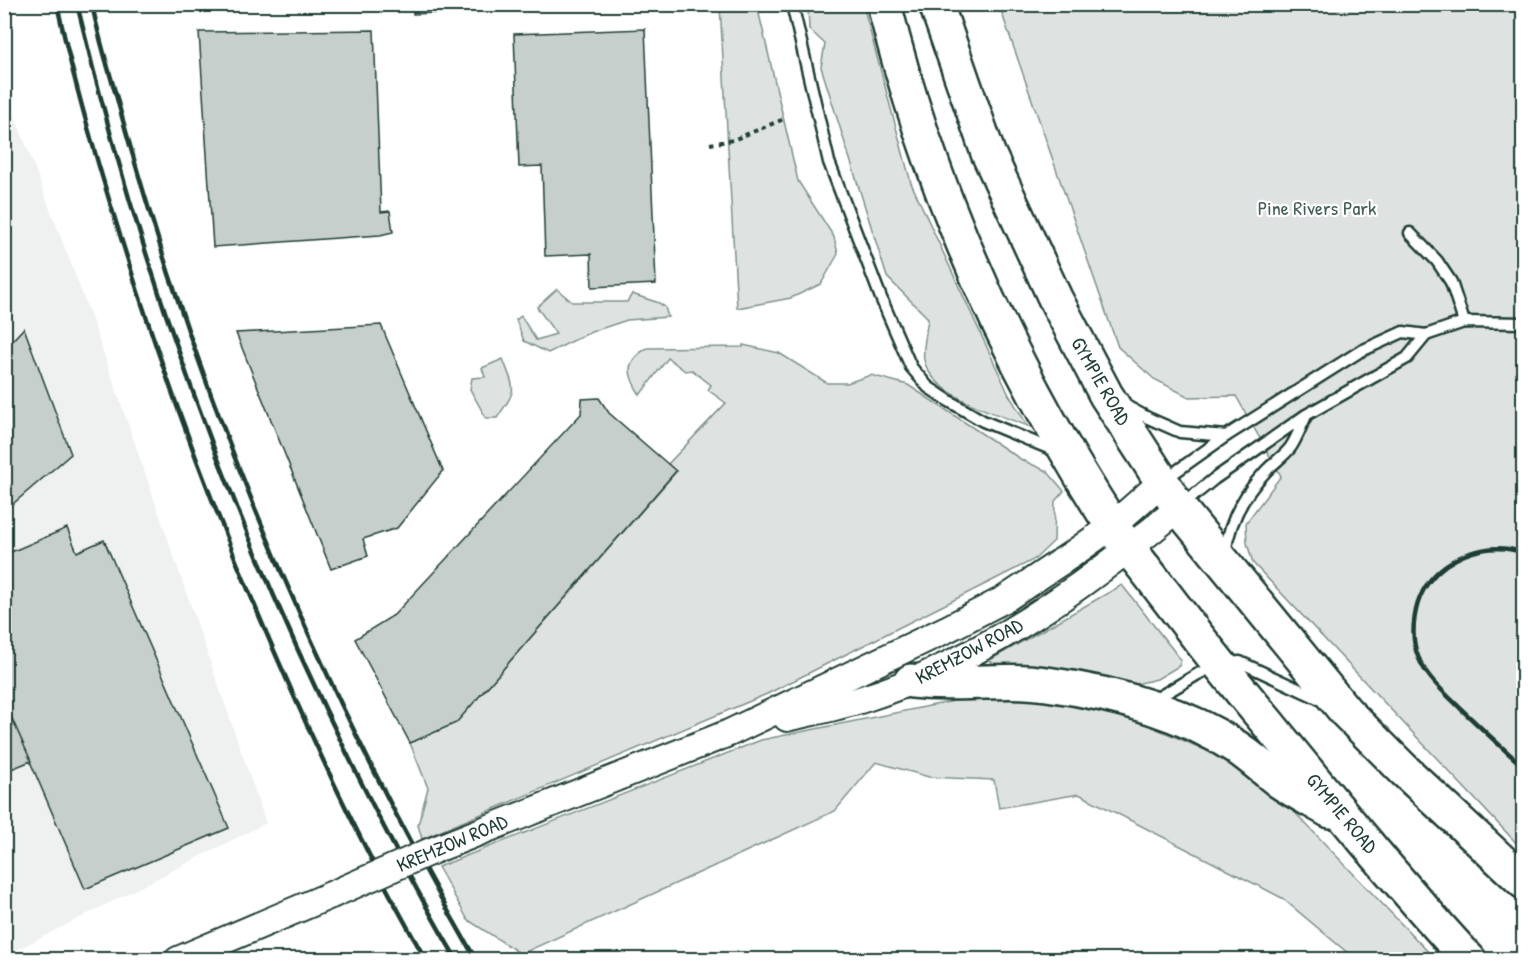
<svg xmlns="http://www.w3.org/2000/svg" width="1528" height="964" font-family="'Patrick Hand',sans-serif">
  <rect width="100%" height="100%" fill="#fff"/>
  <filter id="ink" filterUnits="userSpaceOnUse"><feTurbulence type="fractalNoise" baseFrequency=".0167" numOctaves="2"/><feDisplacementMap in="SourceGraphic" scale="12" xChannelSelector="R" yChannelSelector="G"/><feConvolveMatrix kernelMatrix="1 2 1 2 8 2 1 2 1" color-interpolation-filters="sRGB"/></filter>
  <g filter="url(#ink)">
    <polygon fill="#eef1f0" points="4,87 91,317 266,823 5,956"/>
    <g fill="#dee3e2" stroke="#7e908b" stroke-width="1.5">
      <polygon points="720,5 757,5 798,181 834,237 838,254 821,284 791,298 737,308"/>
      <path d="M808,5h55l48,178 98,212 19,31c-31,-12 -96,-30 -104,-66 -2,-10 3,-31 4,-42l-41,-41 -66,-210 4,-23 -16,-15z"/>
      <polygon points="999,5 1523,5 1523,850 1253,563 1247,543 1246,523 1281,476 1236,396 1189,397 1154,379 1118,347"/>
      <polygon points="557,289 572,302 627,302 632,294 659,303 665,307 668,317 627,320 591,332 548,353 524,341 516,320 521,316 536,340 556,334 537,307"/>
      <path d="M743,345l36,8 48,30h20l24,-8 37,10 114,75 25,11 17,20 -9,10 -1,40 -19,18 -268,135 -345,145 -4,-14 10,-37 -18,-45 46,-20 220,-251 -8,-8 58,-61 -18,-13 3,-5 -19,-15 -7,1 -17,-13 -28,37c-13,-21 -16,-33 7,-47l96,-1z"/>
      <path d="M503,359c13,34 14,29 -6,59h-11l-16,-29 2,-11 13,-1 -3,-9z"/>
      <polygon points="1122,585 1181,660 1179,666 1157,679 1136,684 1088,673 1003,664 994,666 990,660"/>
      <polygon points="1011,697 1114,710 1228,760 1281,798 1435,959 1355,959 1282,898 1079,794 999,808 994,780 929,777 876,762 835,811 521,954 468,920 438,867 761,740 969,698"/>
    </g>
    <g fill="#c7cfcc" stroke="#1f3d34" stroke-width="1.5">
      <polygon points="413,4 607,4 607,6 413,14"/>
      <polygon points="645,29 656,284 592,287 591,254 545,256 542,166 519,167 514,34"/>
      <polygon points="374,30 381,212 390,211 393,232 380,235 213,247 199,32"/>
      <polygon points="381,325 443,471 397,528 363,539 368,556 331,569 236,333"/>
      <polygon points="24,328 71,454 7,509 4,506 4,349"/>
      <polygon points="599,398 609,413 676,471 456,723 410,743 355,639 394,615 581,414 582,399"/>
      <polygon points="67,528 77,552 104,540 229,828 85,889 4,701 4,555"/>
      <polygon points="4,701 31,761 4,772"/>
    </g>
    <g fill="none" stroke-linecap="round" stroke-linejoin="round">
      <g stroke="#1f3d34" stroke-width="15">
        <g id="service">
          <polyline points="792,4 829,162 881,298 911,367 928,387 949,401 983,421 1058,452"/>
          <polyline points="1410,233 1437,261 1451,282 1464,322"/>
          <polyline points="1124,405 1148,418 1180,432 1226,436"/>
          <polyline points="1164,480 1226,436 1359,352 1403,332 1426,335 1464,322 1524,323"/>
          <polyline points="1182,505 1214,479 1306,415 1407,358 1426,335"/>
          <path d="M1225,554c4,-33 18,-59 41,-83 7,-8 17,-14 24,-23 6,-8 10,-20 15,-30"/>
          <polyline points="1154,700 1198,674 1218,664 1240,662 1324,701"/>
        </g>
      </g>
      <g stroke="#1f3d34" stroke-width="30">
        <g id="tertiary">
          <path d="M787,718c25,-6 51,-11 76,-19 119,-38 221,-112 316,-191"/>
          <polyline points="429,852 729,733 947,629 1005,599 1074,553 1112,526 1162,482"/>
          <polyline points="178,960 331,895"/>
        </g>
      </g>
      <g stroke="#1f3d34" stroke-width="38">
        <g id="trunk">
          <path d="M884,4c46,186 124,360 227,520 13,20 30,39 45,59 36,47 72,93 110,138 66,81 132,162 203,239"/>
          <polyline points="936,4 988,153 1055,298 1106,395 1179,508 1346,712 1405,771 1524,882"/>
          <path d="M911,681c45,6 91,-4 136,3 65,9 134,27 189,63 15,10 29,23 43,34 16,11 34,20 51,30"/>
        </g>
      </g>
      <polyline stroke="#1f3d34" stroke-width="4" stroke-dasharray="4.5 4.5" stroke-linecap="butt" points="710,144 733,140 784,119"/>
      <use href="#service" stroke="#fff" stroke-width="10"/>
      <use href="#tertiary" stroke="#fff" stroke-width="26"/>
      <use href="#trunk" stroke="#fff" stroke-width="33"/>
      <g stroke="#1f3d34" stroke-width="4.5">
        <path d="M57,4c21,98 51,194 81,288 43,132 92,260 148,386 42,96 87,190 140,282"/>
        <path d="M77,4c63,264 156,521 277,764 32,64 65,129 103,192"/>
        <path d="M92,4c6,31 15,61 24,91 16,60 34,119 53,179 79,240 180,467 307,686"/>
        <path d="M1524,553c-27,-10 -56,-3 -78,12 -15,11 -26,27 -30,45 -4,18 -4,36 5,53 9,18 25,31 39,45 21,20 42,40 64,59"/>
      </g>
      <g stroke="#1f3d34" stroke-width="30" stroke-linecap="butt">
        <polyline id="tertiary-bridge" points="331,895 429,852"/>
      </g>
      <use href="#tertiary-bridge" stroke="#fff" stroke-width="26"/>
    </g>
  </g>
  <g text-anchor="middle" stroke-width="4.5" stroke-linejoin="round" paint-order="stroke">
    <g font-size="20" fill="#455e57" stroke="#fff">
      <text x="1317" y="215">Pine Rivers Park</text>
    </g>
    <g font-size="20" fill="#1f3d34" stroke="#fff">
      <text transform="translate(1101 381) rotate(60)" y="7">GYMPIE ROAD</text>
      <text transform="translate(969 651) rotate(-28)" y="7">KREMZOW ROAD</text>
      <text transform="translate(1342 813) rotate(50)" y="7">GYMPIE ROAD</text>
      <text transform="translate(452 843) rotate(-23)" y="7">KREMZOW ROAD</text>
    </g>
  </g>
  <rect width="1528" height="964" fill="none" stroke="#fff" stroke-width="24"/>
  <rect x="12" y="12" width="1504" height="940" fill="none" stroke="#1f3d34" stroke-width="2" filter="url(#ink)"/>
</svg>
